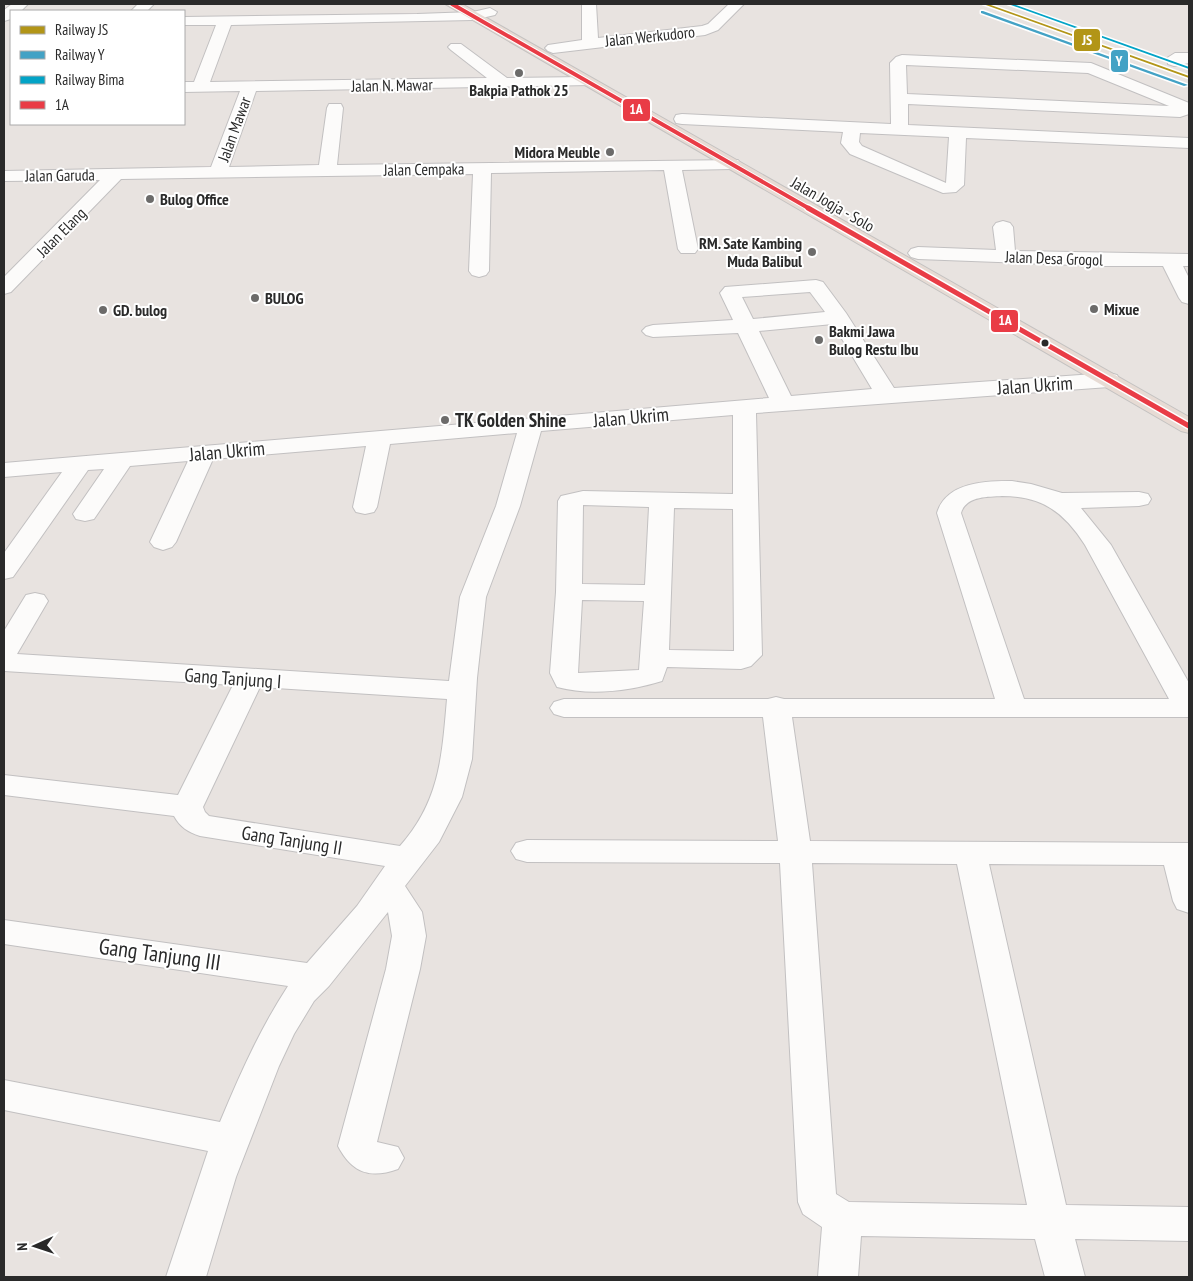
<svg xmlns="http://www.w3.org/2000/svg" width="1193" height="1281" font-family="'PT Sans Narrow',sans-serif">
  <rect width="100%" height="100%" fill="#e8e3e0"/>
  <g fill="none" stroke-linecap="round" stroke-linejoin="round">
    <g stroke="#c2c0c1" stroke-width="2">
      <g id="minor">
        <polygon points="12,4 28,4 21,11 11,11 11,19 4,21 4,10"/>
        <polygon points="138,4 154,4 147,11 131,11"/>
        <polygon points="582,4 596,4 598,38 702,26 708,24 729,4 744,4 718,30 705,35 553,53 548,51 545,48 548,45 582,40"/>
        <polygon points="490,8 497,12 495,15 473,20 231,25 210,82 487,78 451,50 448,47 451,44 461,44 507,78 585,77 591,79 593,82 591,85 256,91 229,167 319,165 327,108 329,104 341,104 343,108 337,165 738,160 741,164 738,168 732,169 682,170 698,249 695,253 681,253 678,249 664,170 491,173 489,271 486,275 479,277 472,275 469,271 473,174 121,179 11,292 4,294 4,277 100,180 4,181 4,171 211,167 240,91 184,92 184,82 194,82 216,25 184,25 184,17 417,14 473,12"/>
        <polygon points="1175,53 1189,53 1189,63 1174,66 1168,64 1167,58"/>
        <path d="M902,55l189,8 98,40v11l-9,3 -272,-13v21l281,13v10l-223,-10 -2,47 -8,7 -13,1 -93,-39 -9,-11 2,-11 -161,-8 -6,-1 -2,-4 2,-4 6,-1 209,10 -1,-61 6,-6zM906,65l182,8 81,33 -262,-12zM860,133l89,4 -3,46 -84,-37 -3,-4z"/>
        <polygon points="1003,221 1010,223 1013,227 1015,251 1189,254 1189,266 1183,266 1189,278 1189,304 1182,302 1179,298 1163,266 1100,266 918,259 911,257 908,253 911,249 918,247 996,250 993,227 996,223"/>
        <path d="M816,280l7,2 23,31 48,75 215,-15 8,2 3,5 -3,5 -8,2 -353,26 6,242 -11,11 -10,3 -74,-2 -5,14c-32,10 -72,15 -105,6l-7,-14 6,-81 2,-91 3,-5 22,-5 150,3v-79l-192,16 -21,75 -34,91 -9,81 -5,81 -10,38 -23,45 -34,44 17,26 4,24 -6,33 -43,173 21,5 6,11 -6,11c-28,10 -46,4 -60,-23l48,-177 6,-33 -4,-24 -59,74 -15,15 -20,33 -15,32 -43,111 -30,100h-40l42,-126 -204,-41v-30l216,42c20,-48 40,-93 68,-136l-284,-42v-24l303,43 50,-57 28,-40 -185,-30c-12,-4 -20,-9 -26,-20l-170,-21v-20l174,20 55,-110 -229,-14v-40l22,-36 9,-2 9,2 4,6 -31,53 432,27 11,-84 36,-91 21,-73 -127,11 -13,63 -3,5 -9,2 -9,-2 -3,-5 13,-61 -153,13 -37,83 -4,5 -9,3 -9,-3 -4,-5 38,-81 -58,5 -36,53 -9,2 -9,-2 -3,-5 31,-45 -16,1 -75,107 -9,2v-26l58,-81 -58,5v-14l765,-65 -31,-65 -85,4 -7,-2 -4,-4 4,-4 7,-2 80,-5 -13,-27 5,-6zM810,292l15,20 -72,7 -11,-22zM833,324l39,65 -81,7 -32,-65zM583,505l66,2 -4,78 -63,-1zM674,508l59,1 1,142 -65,-1zM582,600l62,1 -5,69 -61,3zM260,687l187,12c-5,57 -7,102 -47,147l-191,-30 -4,-4 -2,-5z"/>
        <path d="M1012,481l19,3 31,9 77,-1 9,2 3,5 -3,5 -9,2 -58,2 30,37 78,138v34h-397l18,124 379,2v70l-12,-4 -4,-8 -9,-36 -175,-1 77,341 123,2v34l-114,-2 10,38h-40l-10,-38 -174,-3 -3,41h-40l4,-50 -19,-13 -5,-12 -18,-339 -253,-1 -11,-3 -5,-8 5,-8 11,-3 251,1 -15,-124h-199l-10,-3 -4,-6 4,-6 10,-3h204l8,-2 8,2h211l-58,-186c9,-31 48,-32 75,-32zM1002,496c40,0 62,16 83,49l84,154h-145l-63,-186c5,-17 26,-16 41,-17zM812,863l145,1 70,341 -178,-3 -13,-8z"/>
      </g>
    </g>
    <g stroke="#c4c2c1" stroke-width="2">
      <polygon id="highway" points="445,4 462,4 1189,417 1189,433 1181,431"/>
    </g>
    <use href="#minor" fill="#fcfbfa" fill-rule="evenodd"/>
    <use href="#highway" fill="#e7dbd4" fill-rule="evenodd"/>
    <g stroke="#fff" stroke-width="6">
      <polyline id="bus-1-far1" points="452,4 810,209"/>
    </g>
    <g stroke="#fff" stroke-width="8">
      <polyline id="bus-1" points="808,208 1189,426"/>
    </g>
    <use href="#bus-1-far1" stroke="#e93c46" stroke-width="4"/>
    <use href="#bus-1" stroke="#e93c46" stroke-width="5"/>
    <g stroke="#fff" stroke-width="3">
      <polygon id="rail-1" points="983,4 988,4 1189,76 1189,78"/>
    </g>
    <g stroke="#fff" stroke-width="3">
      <polygon id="rail-2" points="981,11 983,11 1188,85 1184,86 981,13"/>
    </g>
    <g stroke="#fff" stroke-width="3">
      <polygon id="rail-3" points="1008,4 1013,4 1189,67 1189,69"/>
    </g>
    <use href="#rail-1" fill="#b29517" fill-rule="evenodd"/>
    <use href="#rail-2" fill="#43a2c5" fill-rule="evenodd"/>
    <use href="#rail-3" fill="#02a3c6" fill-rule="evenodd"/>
  </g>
  <g fill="#6c6b6a" stroke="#fff" stroke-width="2">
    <circle cx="519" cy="73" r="5"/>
    <circle cx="610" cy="152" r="5"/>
    <circle cx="150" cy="199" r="5"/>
    <circle cx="812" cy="252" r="5"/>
    <circle cx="255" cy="298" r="5"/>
    <circle cx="1094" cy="309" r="5"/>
    <circle cx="103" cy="310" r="5"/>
    <circle cx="819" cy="340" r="5"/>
    <circle cx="445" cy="420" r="5"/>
  </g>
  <circle fill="#2a2a2a" stroke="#fff" stroke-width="2" cx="1045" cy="343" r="4.5"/>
  <g text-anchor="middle" stroke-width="4" stroke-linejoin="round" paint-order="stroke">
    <g font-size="16" fill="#2a2a2a" stroke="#fff">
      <text transform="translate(650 36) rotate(-6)" y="6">Jalan Werkudoro</text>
      <text transform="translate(392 85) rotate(-1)" y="6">Jalan N. Mawar</text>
      <text transform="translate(234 129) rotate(-70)" y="6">Jalan Mawar</text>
      <text transform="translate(424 169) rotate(-1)" y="6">Jalan Cempaka</text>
      <text transform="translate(60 175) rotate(-1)" y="6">Jalan Garuda</text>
      <text transform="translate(833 204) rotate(30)" y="6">Jalan Jogja - Solo</text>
      <text transform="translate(61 232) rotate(-45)" y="6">Jalan Elang</text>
      <text transform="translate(1054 258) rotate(2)" y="6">Jalan Desa Grogol</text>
    </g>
    <g font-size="16" font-weight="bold" fill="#2a2a2a" stroke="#fff" text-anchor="start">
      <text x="519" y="96" text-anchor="middle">Bakpia Pathok 25</text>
      <text x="600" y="158" text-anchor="end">Midora Meuble</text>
      <text x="160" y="205">Bulog Office</text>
      <text x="802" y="249" text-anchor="end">RM. Sate Kambing<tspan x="802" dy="18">Muda Balibul</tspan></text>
      <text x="265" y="304">BULOG</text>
      <text x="1104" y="315">Mixue</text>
      <text x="113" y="316">GD. bulog</text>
      <text x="829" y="337">Bakmi Jawa<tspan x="829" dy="18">Bulog Restu Ibu</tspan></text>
    </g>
    <g font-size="19" fill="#2a2a2a" stroke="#fff">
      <text transform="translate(1035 385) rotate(-4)" y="7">Jalan Ukrim</text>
      <text transform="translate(631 417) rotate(-5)" y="7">Jalan Ukrim</text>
      <text transform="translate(227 451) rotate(-5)" y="7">Jalan Ukrim</text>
      <text transform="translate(233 678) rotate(4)" y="7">Gang Tanjung I</text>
      <text transform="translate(292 840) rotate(9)" y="7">Gang Tanjung II</text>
    </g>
    <g font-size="19" font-weight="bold" fill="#2a2a2a" stroke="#fff" text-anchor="start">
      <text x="455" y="427">TK Golden Shine</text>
    </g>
    <g font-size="22" fill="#2a2a2a" stroke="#fff">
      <text transform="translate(160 954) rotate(8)" y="8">Gang Tanjung III</text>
    </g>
  </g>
  <g stroke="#fff" stroke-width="2">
    <rect x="1073" y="28" width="28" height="24" rx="5" fill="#b29517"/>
    <rect x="1110" y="49" width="19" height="24" rx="5" fill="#43a2c5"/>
    <rect x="622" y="98" width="29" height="24" rx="5" fill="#e93c46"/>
    <rect x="990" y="309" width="29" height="24" rx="5" fill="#e93c46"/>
  </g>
  <g font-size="14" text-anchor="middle" font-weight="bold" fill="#fff">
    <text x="1087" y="45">JS</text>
    <text x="1119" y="66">Y</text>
    <text x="636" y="114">1A</text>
    <text x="1005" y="325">1A</text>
  </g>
  <rect width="1193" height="1281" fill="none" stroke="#2a2a2a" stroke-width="10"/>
  <rect x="10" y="10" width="175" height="115" fill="#ffffff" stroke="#aaaaaa"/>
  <rect x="20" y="26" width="25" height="8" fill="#b29517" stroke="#aaaaaa"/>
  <text x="55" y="35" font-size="15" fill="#2a2a2a">Railway JS</text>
  <rect x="20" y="51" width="25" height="8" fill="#43a2c5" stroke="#aaaaaa"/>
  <text x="55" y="60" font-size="15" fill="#2a2a2a">Railway Y</text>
  <rect x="20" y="76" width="25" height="8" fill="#02a3c6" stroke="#aaaaaa"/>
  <text x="55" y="85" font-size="15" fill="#2a2a2a">Railway Bima</text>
  <rect x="20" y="101" width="25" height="8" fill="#e93c46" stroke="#aaaaaa"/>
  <text x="55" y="110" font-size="15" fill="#2a2a2a">1A</text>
  <g transform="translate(35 1246) rotate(267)" stroke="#ffffff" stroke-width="4" paint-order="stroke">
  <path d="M0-4L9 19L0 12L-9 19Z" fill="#2a2a2a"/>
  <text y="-8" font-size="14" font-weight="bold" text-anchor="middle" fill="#2a2a2a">N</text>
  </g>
</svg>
